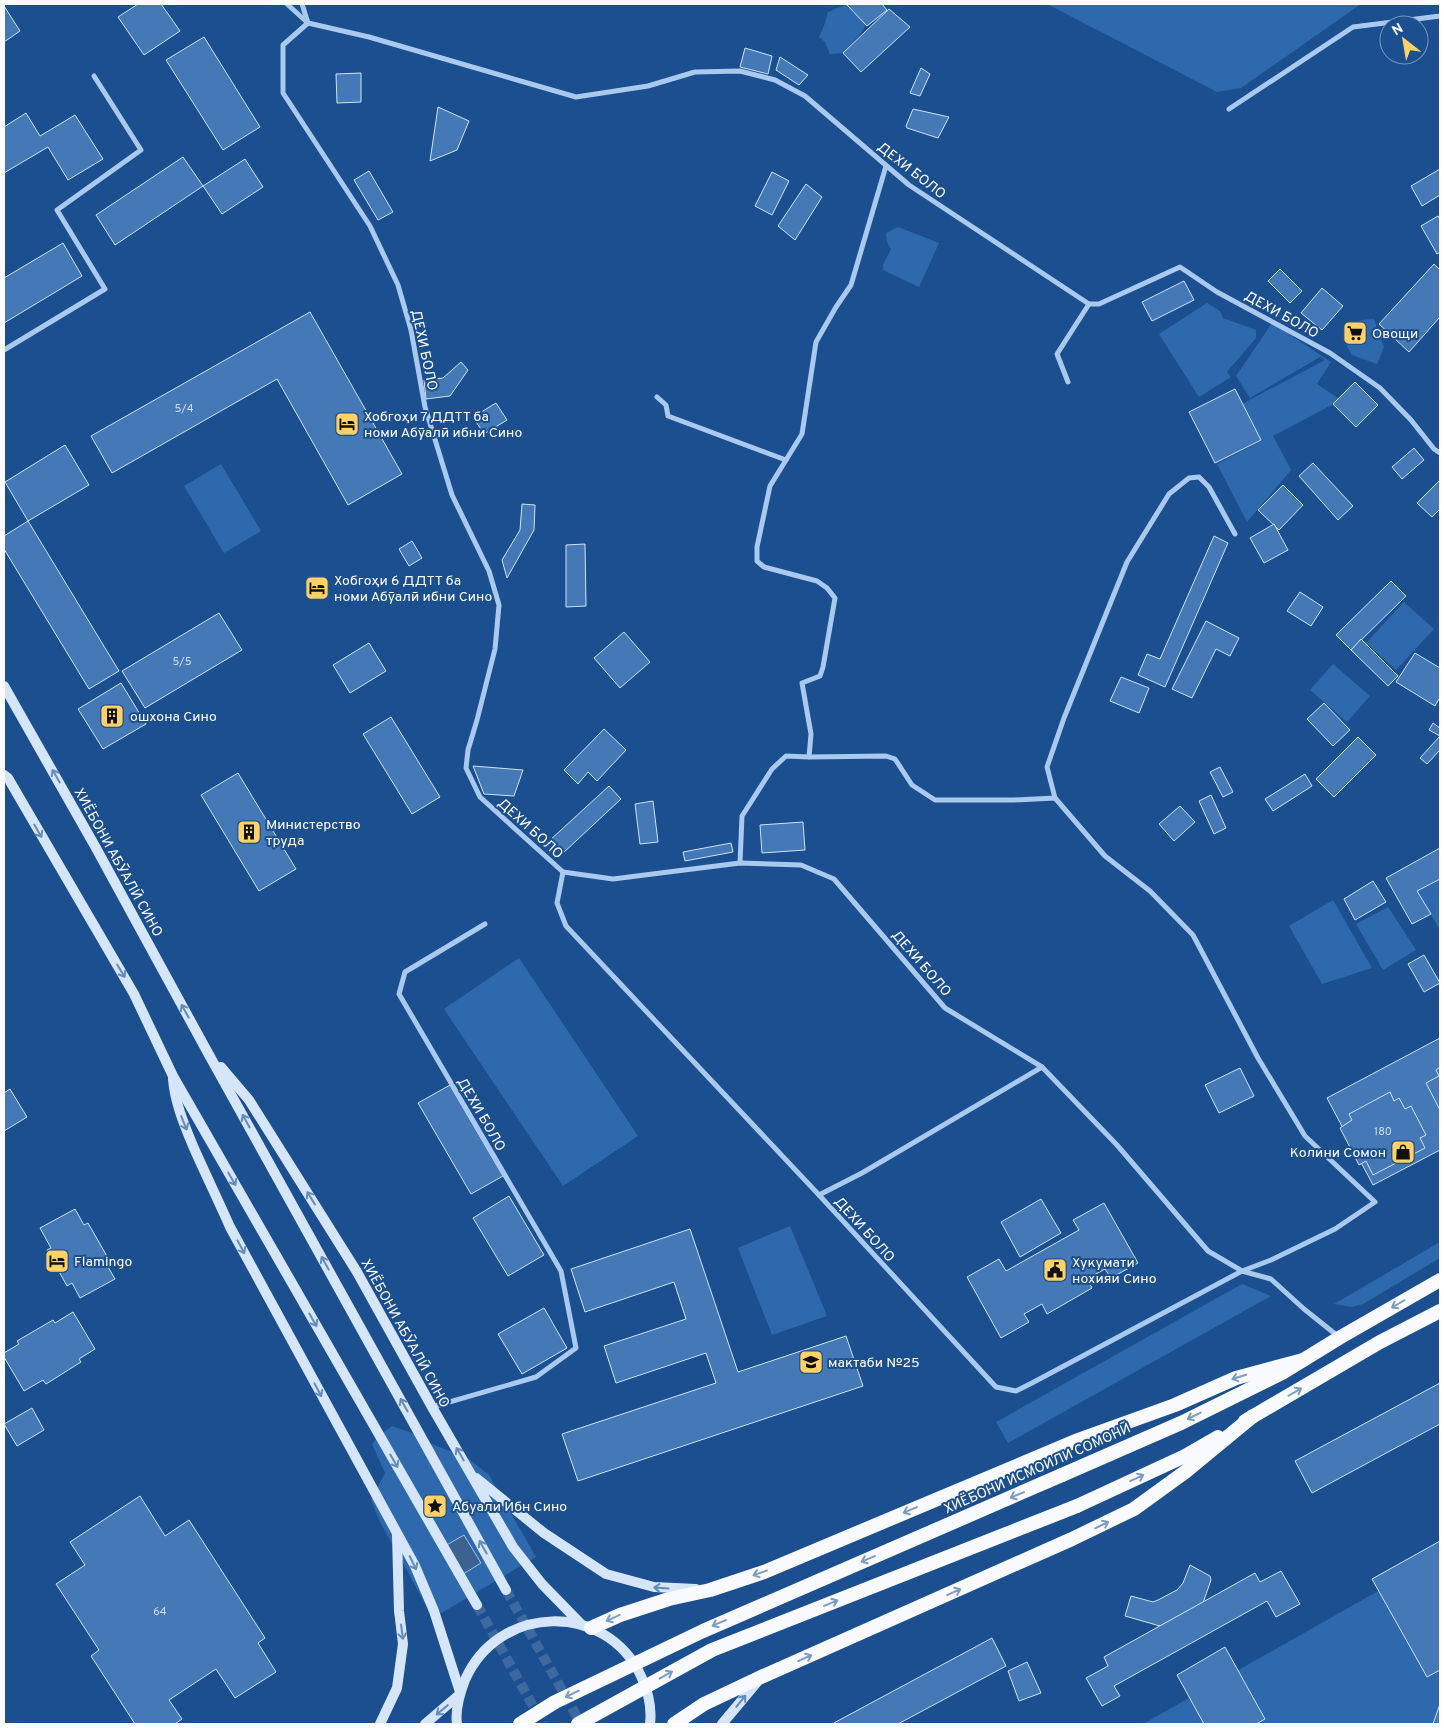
<svg xmlns="http://www.w3.org/2000/svg" width="1444" height="1728" font-family="Overpass,sans-serif">
  <rect width="100%" height="100%" fill="#1b4f8f"/>
  <g fill="#2e69ad">
    <path d="M847,4l19,20c-7,15 -14,17 -23,29l-13,1 -5,-12 -6,-5c4,-8 7,-16 9,-25z"/>
    <polygon points="1047,4 1361,4 1241,88 1217,92"/>
    <polygon points="898,227 939,243 919,287 883,270 883,265 891,249 887,242 886,233"/>
    <polygon points="1207,303 1220,311 1223,318 1256,330 1256,338 1227,372 1231,377 1199,397 1159,334"/>
    <path d="M1374,319l10,28 -7,17 -25,-9 -7,-12c6,-20 8,-23 29,-24z"/>
    <polygon points="1272,323 1331,362 1317,384 1341,400 1273,436 1291,470 1247,522 1217,464 1261,441 1242,404 1325,360 1320,357 1250,398 1236,376"/>
    <polygon points="221,464 261,531 224,553 184,486"/>
    <polygon points="1404,602 1434,629 1396,670 1366,643"/>
    <polygon points="1333,664 1370,696 1347,722 1310,690"/>
    <polygon points="1440,878 1440,930 1417,891"/>
    <polygon points="1333,900 1372,968 1322,984 1289,926"/>
    <polygon points="1388,907 1416,950 1383,970 1356,924"/>
    <polygon points="519,958 638,1136 563,1186 444,1009"/>
    <polygon points="790,1226 827,1316 772,1335 738,1248"/>
    <polygon points="1440,1242 1440,1258 1363,1304 1352,1307 1334,1304"/>
    <polygon points="1242,1284 1271,1296 1008,1443 996,1422"/>
    <polygon points="392,1426 412,1433 434,1445 468,1458 489,1475 536,1557 433,1618 380,1522 371,1500 385,1473 372,1444 380,1435"/>
    <polygon points="1440,1556 1440,1724 1143,1724"/>
  </g>
  <polygon fill="#3c6290" stroke="#9cc4f0" points="464,1535 481,1563 460,1576 443,1547"/>
  <g fill="#4478b7" stroke="#cfe3fa">
    <polygon points="138,4 161,4 180,31 144,55 118,17"/>
    <polygon points="846,4 882,4 887,10 867,26"/>
    <polygon points="4,6 20,31 4,42"/>
    <polygon points="889,9 910,27 861,72 843,53"/>
    <polygon points="204,37 260,127 223,150 166,60"/>
    <polygon points="745,48 772,56 768,74 740,67"/>
    <polygon points="780,57 808,75 799,85 776,70"/>
    <polygon points="921,68 930,74 920,96 910,93"/>
    <polygon points="361,73 361,102 337,103 336,74"/>
    <polygon points="438,107 469,121 457,150 430,161"/>
    <polygon points="913,109 949,117 938,138 907,128 906,126"/>
    <polygon points="26,113 40,136 75,115 103,159 68,180 48,147 4,173 4,127"/>
    <polygon points="183,157 203,186 115,245 96,215"/>
    <polygon points="245,159 263,187 222,214 203,186"/>
    <polygon points="1440,169 1440,195 1422,206 1411,186"/>
    <polygon points="369,171 393,212 378,220 354,180"/>
    <polygon points="772,172 789,181 772,215 755,206"/>
    <polygon points="806,184 822,197 795,240 778,226"/>
    <polygon points="1438,216 1440,219 1440,252 1437,254 1421,226"/>
    <polygon points="63,243 82,276 4,323 4,278"/>
    <polygon points="1434,264 1440,270 1440,317 1409,352 1379,324"/>
    <polygon points="1280,269 1302,291 1290,303 1268,281"/>
    <polygon points="1184,281 1194,300 1152,321 1142,302"/>
    <polygon points="1322,288 1343,306 1322,330 1301,313"/>
    <polygon points="310,312 402,474 348,505 277,379 112,473 91,436"/>
    <polygon points="461,362 468,370 450,396 426,399 424,380 443,378"/>
    <polygon points="1355,382 1378,405 1356,427 1333,404"/>
    <polygon points="1235,389 1261,440 1215,463 1189,412"/>
    <polygon points="496,403 507,420 484,434 473,417"/>
    <polygon points="65,445 89,485 28,521 5,482"/>
    <polygon points="1414,448 1424,460 1402,479 1392,467"/>
    <polygon points="1313,463 1353,506 1338,520 1299,476"/>
    <polygon points="1440,480 1440,509 1432,517 1417,503"/>
    <polygon points="1283,485 1303,505 1279,530 1258,510"/>
    <polygon points="522,504 535,505 534,530 507,578 502,560 520,530"/>
    <polygon points="28,521 119,671 89,689 4,549 4,536"/>
    <polygon points="1274,524 1288,550 1264,563 1250,538"/>
    <polygon points="1214,536 1228,543 1165,687 1138,675 1147,654 1160,659"/>
    <polygon points="412,541 422,558 409,566 399,549"/>
    <polygon points="585,544 586,606 566,607 566,545"/>
    <polygon points="1391,581 1406,596 1351,650 1336,635"/>
    <polygon points="1300,592 1323,607 1311,626 1287,611"/>
    <polygon points="219,613 242,650 145,708 122,671"/>
    <polygon points="1206,621 1239,638 1230,656 1216,649 1192,698 1172,689"/>
    <polygon points="624,632 650,662 620,688 594,658"/>
    <polygon points="1361,639 1398,676 1388,686 1351,650"/>
    <polygon points="369,643 386,671 350,693 333,665"/>
    <polygon points="1415,653 1440,668 1440,697 1435,706 1396,682"/>
    <polygon points="1121,677 1149,688 1139,713 1110,701"/>
    <polygon points="121,683 146,724 103,749 78,709"/>
    <polygon points="1324,703 1350,730 1333,746 1307,719"/>
    <polygon points="391,717 440,797 412,814 363,734"/>
    <polygon points="1433,723 1440,728 1440,750 1427,764 1420,758 1440,736 1429,730"/>
    <polygon points="604,729 626,750 597,781 588,772 578,784 564,770"/>
    <polygon points="1358,737 1376,755 1334,797 1316,779"/>
    <polygon points="473,766 523,770 514,796 484,794"/>
    <polygon points="1220,767 1233,792 1223,797 1210,772"/>
    <polygon points="238,773 296,869 259,891 201,795"/>
    <polygon points="1305,774 1312,786 1273,811 1265,799"/>
    <polygon points="609,786 621,799 562,854 549,841"/>
    <polygon points="1211,795 1226,828 1214,834 1199,801"/>
    <polygon points="653,801 658,842 640,844 635,804"/>
    <polygon points="1180,806 1195,822 1174,841 1159,824"/>
    <polygon points="803,822 805,850 762,853 760,825"/>
    <polygon points="731,843 733,852 685,861 683,852"/>
    <polygon points="1440,848 1440,879 1417,891 1431,914 1412,924 1386,878"/>
    <polygon points="1373,881 1386,902 1355,920 1344,899"/>
    <polygon points="1424,955 1440,983 1424,992 1408,964"/>
    <polygon points="1440,1038 1440,1150 1373,1185 1327,1098"/>
    <polygon points="1440,1067 1440,1110 1426,1083 1439,1076 1436,1070"/>
    <polygon points="1240,1068 1254,1096 1219,1113 1205,1085"/>
    <polygon points="450,1085 503,1176 471,1194 418,1103"/>
    <polygon points="10,1089 27,1117 4,1131 4,1093"/>
    <polygon points="1390,1092 1394,1101 1399,1098 1405,1109 1411,1106 1426,1135 1420,1138 1425,1148 1373,1175 1366,1161 1359,1165 1340,1128 1352,1120 1349,1114"/>
    <polygon points="509,1196 544,1255 508,1276 473,1218"/>
    <polygon points="1041,1199 1061,1233 1020,1257 1001,1222"/>
    <polygon points="1104,1203 1138,1263 1111,1278 1105,1269 1087,1279 1092,1288 1047,1314 1042,1304 1024,1314 1029,1322 1001,1338 967,1277 999,1259 1006,1271 1079,1230 1073,1220"/>
    <polygon points="75,1209 84,1225 88,1223 108,1258 104,1260 115,1279 80,1298 72,1283 67,1286 47,1250 51,1248 40,1228"/>
    <polygon points="690,1229 738,1372 846,1336 863,1386 578,1481 562,1434 716,1383 706,1353 616,1383 604,1346 686,1319 674,1282 585,1312 571,1269"/>
    <polygon points="544,1308 567,1348 522,1374 498,1334"/>
    <polygon points="73,1312 95,1349 79,1359 81,1362 46,1384 43,1380 24,1391 4,1357 4,1353 19,1344 17,1341 53,1320 55,1323"/>
    <polygon points="1440,1383 1440,1424 1312,1493 1295,1461"/>
    <polygon points="32,1408 44,1430 17,1446 4,1424"/>
    <polygon points="140,1496 165,1536 189,1520 265,1638 258,1643 276,1672 235,1698 216,1669 169,1700 182,1719 175,1724 135,1724 91,1656 99,1650 56,1584 85,1565 70,1542"/>
    <polygon points="1440,1541 1440,1670 1427,1677 1372,1579"/>
    <polygon points="1190,1565 1210,1576 1211,1580 1203,1603 1160,1626 1125,1616 1131,1596 1153,1602 1158,1600 1177,1590 1183,1583"/>
    <polygon points="1281,1571 1300,1604 1276,1617 1267,1601 1114,1686 1120,1696 1102,1706 1086,1678 1108,1666 1104,1657 1255,1573 1260,1582"/>
    <polygon points="992,1638 1006,1666 898,1724 832,1724"/>
    <polygon points="1225,1647 1265,1719 1256,1724 1204,1724 1177,1675"/>
    <polygon points="1027,1662 1041,1693 1019,1701 1008,1671"/>
    <polygon points="1440,1704 1440,1724 1433,1724"/>
  </g>
  <g fill="none" stroke-linecap="round" stroke-linejoin="round">
    <g stroke="#3d69a0" stroke-width="10" stroke-dasharray="10 5" stroke-linecap="butt">
      <polyline points="506,1590 581,1724"/>
      <polyline points="477,1605 543,1724"/>
    </g>
    <g stroke="#a9c9ee" stroke-width="5">
      <polyline points="287,4 308,23 283,45 283,93 370,226 398,285 411,330 425,407 452,495 489,571 499,605 495,649 477,720 468,750 466,768 480,797 563,872 613,879 740,863 801,865 834,879 945,1008 1042,1067 1117,1145 1208,1251 1242,1271 1271,1279 1304,1309 1339,1337"/>
      <polyline points="302,4 308,23 369,37 576,97 648,86 695,72 740,71 775,80 805,96 909,185 1089,304 1099,304 1180,267 1217,292 1330,353 1380,388 1411,420 1434,449 1440,453"/>
      <polyline points="1229,109 1353,27 1440,16"/>
      <polyline points="4,350 105,289 57,210 141,150 94,76"/>
      <polyline points="1068,382 1057,354 1089,304"/>
      <polyline points="657,397 666,405 668,416 786,460"/>
      <polyline points="1055,798 1047,767 1064,718 1127,562 1169,494 1189,478 1199,477 1209,487 1235,534"/>
      <polyline points="740,863 742,816 772,769 786,756 809,757"/>
      <polyline points="563,872 557,903 566,926 819,1195 996,1387 1016,1391 1032,1383 1242,1271 1271,1260 1335,1229 1375,1202 1305,1136 1258,1058 1193,935 1150,891 1105,856 1055,798 1014,800 935,800 912,785 895,759 886,756 809,757 811,734 802,683 820,676 823,667 835,598 827,588 817,581 764,567 757,561 757,547 770,486 802,434 816,342 836,307 851,285 886,166"/>
      <polyline points="819,1195 862,1173 1042,1067"/>
      <polyline points="432,1407 536,1377 576,1348 561,1271 399,994 405,972 485,924"/>
    </g>
    <g stroke="#d6e6fa" stroke-width="10">
      <polyline points="4,686 96,848 208,1053 506,1590"/>
      <polyline points="4,775 8,778 134,994 173,1076 477,1605"/>
      <polyline points="221,1067 249,1100 357,1272 432,1407 513,1547 542,1584 581,1624"/>
      <path d="M173,1079c2,24 11,45 20,67 12,27 25,54 37,81l185,339 19,45 26,81"/>
      <polyline points="476,1478 544,1533 606,1574 654,1587 696,1589"/>
      <polyline points="380,1724 397,1688 403,1644 399,1611 397,1535"/>
      <polyline points="425,1724 459,1695"/>
      <path d="M457,1724c-2,-14 3,-31 8,-44 33,-76 141,-79 176,-4 7,15 11,32 9,48"/>
      <polyline points="722,1724 758,1681"/>
    </g>
    <g stroke="#f8faff" stroke-width="14">
      <polyline points="1245,1421 1380,1342 1440,1311"/>
      <polyline points="1062,1475 1181,1423 1282,1373 1339,1338 1440,1280"/>
      <polyline points="1077,1506 1185,1456 1218,1437"/>
      <polyline points="591,1628 620,1615 669,1599 710,1590 764,1572 1078,1440 1175,1405 1236,1378 1303,1360"/>
      <polyline points="674,1724 704,1704 761,1677 1072,1539 1134,1509 1185,1472 1253,1416"/>
    </g>
    <g stroke="#f8faff" stroke-width="14">
      <polyline points="520,1724 555,1702 703,1631 1062,1475"/>
      <polyline points="578,1724 712,1650 1077,1506"/>
    </g>
  </g>
  <defs><path id="oneway-shaft" d="M-6 0H5M1.5-3L5.5 0L1.5 3" fill="none" stroke-width="1.6" stroke-linecap="round" stroke-linejoin="round" transform="scale(1.25)"/></defs>
  <g stroke="#668bba">
    <use href="#oneway-shaft" transform="translate(56 776) rotate(-120)"/>
    <use href="#oneway-shaft" transform="translate(38 831) rotate(60)"/>
    <use href="#oneway-shaft" transform="translate(121 971) rotate(59)"/>
    <use href="#oneway-shaft" transform="translate(185 1011) rotate(-119)"/>
    <use href="#oneway-shaft" transform="translate(246 1121) rotate(-119)"/>
    <use href="#oneway-shaft" transform="translate(184 1123) rotate(68)"/>
    <use href="#oneway-shaft" transform="translate(232 1179) rotate(60)"/>
    <use href="#oneway-shaft" transform="translate(311 1198) rotate(-122)"/>
    <use href="#oneway-shaft" transform="translate(241 1247) rotate(62)"/>
    <use href="#oneway-shaft" transform="translate(325 1263) rotate(-119)"/>
    <use href="#oneway-shaft" transform="translate(313 1320) rotate(60)"/>
    <use href="#oneway-shaft" transform="translate(318 1390) rotate(62)"/>
    <use href="#oneway-shaft" transform="translate(404 1405) rotate(-119)"/>
    <use href="#oneway-shaft" transform="translate(460 1454) rotate(-120)"/>
    <use href="#oneway-shaft" transform="translate(394 1461) rotate(60)"/>
    <use href="#oneway-shaft" transform="translate(483 1547) rotate(-119)"/>
    <use href="#oneway-shaft" transform="translate(413 1563) rotate(64)"/>
    <use href="#oneway-shaft" transform="translate(661 1588) rotate(-176)"/>
    <use href="#oneway-shaft" transform="translate(402 1632) rotate(83)"/>
    <use href="#oneway-shaft" transform="translate(741 1701) rotate(-51)"/>
    <use href="#oneway-shaft" transform="translate(442 1710) rotate(140)"/>
  </g>
  <g stroke="#7e9cc1">
    <use href="#oneway-shaft" transform="translate(1398 1304) rotate(150)"/>
    <use href="#oneway-shaft" transform="translate(1239 1377) rotate(163)"/>
    <use href="#oneway-shaft" transform="translate(1295 1392) rotate(-30)"/>
    <use href="#oneway-shaft" transform="translate(1194 1416) rotate(154)"/>
    <use href="#oneway-shaft" transform="translate(1137 1478) rotate(-25)"/>
    <use href="#oneway-shaft" transform="translate(1017 1495) rotate(157)"/>
    <use href="#oneway-shaft" transform="translate(910 1510) rotate(157)"/>
    <use href="#oneway-shaft" transform="translate(1102 1525) rotate(-26)"/>
    <use href="#oneway-shaft" transform="translate(868 1559) rotate(157)"/>
    <use href="#oneway-shaft" transform="translate(760 1573) rotate(160)"/>
    <use href="#oneway-shaft" transform="translate(954 1592) rotate(-24)"/>
    <use href="#oneway-shaft" transform="translate(831 1603) rotate(-22)"/>
    <use href="#oneway-shaft" transform="translate(613 1618) rotate(156)"/>
    <use href="#oneway-shaft" transform="translate(719 1623) rotate(157)"/>
    <use href="#oneway-shaft" transform="translate(805 1658) rotate(-24)"/>
    <use href="#oneway-shaft" transform="translate(666 1675) rotate(-29)"/>
    <use href="#oneway-shaft" transform="translate(572 1694) rotate(154)"/>
  </g>
  <defs>
    <g id="supermarket-square" transform="scale(1.25)"><rect x="-9" y="-9" width="18" height="18" rx="4" fill="#ffd166" stroke="#1b4f8f"/><path d="M-6-5.5h2.5l.6 2H6L4.5 2H-2.5L-4.4-4H-6ZM-1.5 3.2a1.3 1.3 0 1 0 .1 0ZM3 3.2a1.3 1.3 0 1 0 .1 0Z" fill="#111"/></g>
    <g id="hotel-square" transform="scale(1.25)"><rect x="-9" y="-9" width="18" height="18" rx="4" fill="#ffd166" stroke="#1b4f8f"/><path d="M-6-4.5h1.5V1H6V5H4.5V3h-9V5H-6ZM-4 0a1.8 1.8 0 1 1 3.6 0ZM.5 0V-2.5h3Q6-2.5 6 0Z" fill="#111"/></g>
    <g id="building-square" transform="scale(1.25)"><rect x="-9" y="-9" width="18" height="18" rx="4" fill="#ffd166" stroke="#1b4f8f"/><path d="M-4-6H4V6H1V3H-1V6H-4ZM-2.5-4.3h1.7v1.8h-1.7ZM.8-4.3h1.7v1.8H.8ZM-2.5-1h1.7V.8h-1.7ZM.8-1h1.7V.8H.8Z" fill="#111"/></g>
    <g id="shop-square" transform="scale(1.25)"><rect x="-9" y="-9" width="18" height="18" rx="4" fill="#ffd166" stroke="#1b4f8f"/><path d="M-5-2.5h2.3a2.7 3.5 0 0 1 5.4 0H5L5.5 6h-11ZM-1.5-2.5h3a1.5 2.3 0 0 0-3 0Z" fill="#111"/></g>
    <g id="civic-square" transform="scale(1.25)"><rect x="-9" y="-9" width="18" height="18" rx="4" fill="#ffd166" stroke="#1b4f8f"/><path d="M-.6-6.5H3V-4.5H.6V-3L4-1V1h2V6H-6V1h2V-1L-.6-3ZM-1.2 2.5V6h2.4V2.5Z" fill="#111"/></g>
    <g id="school-square" transform="scale(1.25)"><rect x="-9" y="-9" width="18" height="18" rx="4" fill="#ffd166" stroke="#1b4f8f"/><path d="M0-5L7-2L0 1L-7-2ZM-4 1L0 2.5L4 1V4Q0 6-4 4Z" fill="#111"/></g>
    <g id="sight-square" transform="scale(1.25)"><rect x="-9" y="-9" width="18" height="18" rx="4" fill="#ffd166" stroke="#1b4f8f"/><path d="M0-6L1.8-2.2L6-1.7L2.9 1.2L3.7 5.4L0 3.3L-3.7 5.4L-2.9 1.2L-6-1.7L-1.8-2.2Z" fill="#111"/></g>
  </defs>
  <g fill-rule="evenodd">
    <use href="#supermarket-square" x="1355" y="333"/>
    <use href="#hotel-square" x="347" y="424"/>
    <use href="#hotel-square" x="317" y="588"/>
    <use href="#building-square" x="112" y="716"/>
    <use href="#building-square" x="249" y="832"/>
    <use href="#shop-square" x="1403" y="1152"/>
    <use href="#hotel-square" x="57" y="1261"/>
    <use href="#civic-square" x="1055" y="1270"/>
    <use href="#school-square" x="811" y="1362"/>
    <use href="#sight-square" x="435" y="1506"/>
  </g>
  <g text-anchor="middle" stroke-width="4" stroke-linejoin="round" paint-order="stroke">
    <g font-size="11" fill="#d0dded">
      <text x="184" y="412">5/4</text>
      <text x="182" y="665">5/5</text>
      <text x="1383" y="1135">180</text>
      <text x="160" y="1615">64</text>
    </g>
    <g font-size="14" fill="#fff" stroke="#1b4f8f">
      <text transform="translate(912 170) rotate(38)" y="5">ДЕХИ БОЛО</text>
      <text transform="translate(1282 314) rotate(29)" y="5">ДЕХИ БОЛО</text>
      <text transform="translate(425 350) rotate(78)" y="5">ДЕХИ БОЛО</text>
      <text transform="translate(531 828) rotate(42)" y="5">ДЕХИ БОЛО</text>
      <text transform="translate(119 862) rotate(61)" y="5">ХИЁБОНИ АБӮАЛӢ СИНО</text>
      <text transform="translate(922 963) rotate(49)" y="5">ДЕХИ БОЛО</text>
      <text transform="translate(482 1114) rotate(60)" y="5">ДЕХИ БОЛО</text>
      <text transform="translate(865 1229) rotate(48)" y="5">ДЕХИ БОЛО</text>
      <text transform="translate(406 1333) rotate(61)" y="5">ХИЁБОНИ АБӮАЛӢ СИНО</text>
      <text transform="translate(1037 1468) rotate(-24)" y="5">ХИЁБОНИ ИСМОИЛИ СОМОНӢ</text>
    </g>
    <g font-size="14" fill="#fff" stroke="#1b4f8f" text-anchor="start">
      <text x="1372" y="338">Овощи</text>
      <text x="364" y="421">Хобгоҳи 7 ДДТТ ба<tspan x="364" dy="16">номи Абӯалӣ ибни Сино</tspan></text>
      <text x="334" y="585">Хобгоҳи 6 ДДТТ ба<tspan x="334" dy="16">номи Абӯалӣ ибни Сино</tspan></text>
      <text x="130" y="721">ошхона Сино</text>
      <text x="266" y="829">Министерство<tspan x="266" dy="16">труда</tspan></text>
      <text x="1386" y="1157" text-anchor="end">Колини Сомон</text>
      <text x="74" y="1266">Flamingo</text>
      <text x="1072" y="1267">Хукумати<tspan x="1072" dy="16">нохияи Сино</tspan></text>
      <text x="828" y="1367">мактаби №25</text>
      <text x="452" y="1511">Абуали Ибн Сино</text>
    </g>
  </g>
  <rect width="1444" height="1728" fill="none" stroke="#ffffff" stroke-width="10"/>
  <g transform="translate(1404 40) rotate(329)"><circle r="24" fill="#1b4f8f" stroke="#7695bc"/>
  <path d="M0-4L9 19L0 12L-9 19Z" fill="#ffd166"/>
  <text y="-8" font-size="14" font-weight="bold" text-anchor="middle" fill="#ffffff">N</text>
  </g>
</svg>
